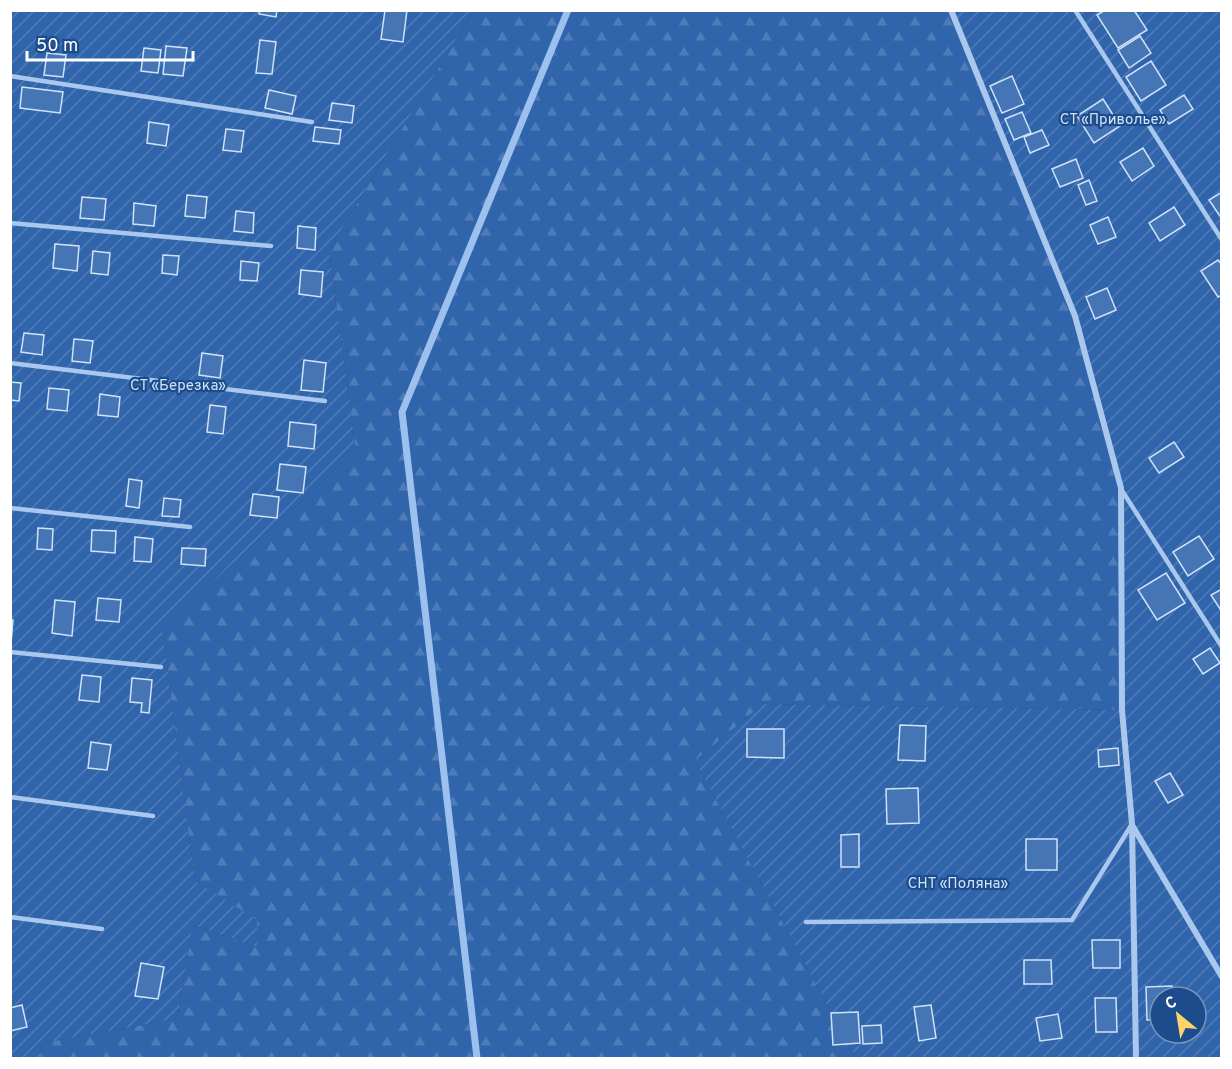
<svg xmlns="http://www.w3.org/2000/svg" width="1232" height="1069" font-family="Overpass,sans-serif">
  <defs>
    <pattern id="forest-firs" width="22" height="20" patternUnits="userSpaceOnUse" patternTransform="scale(1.5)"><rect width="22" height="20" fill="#3065ab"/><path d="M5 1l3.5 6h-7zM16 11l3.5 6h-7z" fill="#4f7cb8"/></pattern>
    <pattern id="garden-furrows" width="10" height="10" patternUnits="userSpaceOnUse" patternTransform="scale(1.5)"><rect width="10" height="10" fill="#3065ab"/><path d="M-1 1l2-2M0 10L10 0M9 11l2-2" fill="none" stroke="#4f7cb8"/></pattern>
  </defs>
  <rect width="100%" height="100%" fill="#1d4c8d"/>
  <polygon fill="url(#forest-firs)" points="473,11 951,11 1075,316 1121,488 1122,710 763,704 695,761 856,1058 40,1058 42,1043 177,1019 193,925 257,947 257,920 195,882 162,628 356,451 329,250"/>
  <g fill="url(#garden-furrows)" fill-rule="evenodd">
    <polygon points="10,11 473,11 329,250 356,451 162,628 195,881 257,920 257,947 193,925 177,1019 42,1043 40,1058 10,1058"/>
    <path d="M951,11h270v1047h-365l-161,-297 68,-57 359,6 -1,-222 -46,-172zM1160,997h36v36h-36z"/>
  </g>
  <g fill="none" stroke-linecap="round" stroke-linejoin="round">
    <polyline stroke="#9dc1ef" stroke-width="7" points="477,1058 402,412 568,10"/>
  </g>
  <g fill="#4575b5" stroke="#cfe2f9" stroke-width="1.5">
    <polygon points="260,10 277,10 276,17 259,14"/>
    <polygon points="385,10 407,10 403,42 381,39"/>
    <polygon points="1105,10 1134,10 1147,30 1118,48 1097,15"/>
    <polygon points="1140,36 1151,53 1129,68 1118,50"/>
    <polygon points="260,40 276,42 272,74 256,73"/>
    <polygon points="166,46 187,48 183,76 163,74"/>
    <polygon points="144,48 161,50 158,73 141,71"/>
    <polygon points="47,53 66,55 63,77 44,75"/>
    <polygon points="1151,61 1166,85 1141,101 1126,77"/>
    <polygon points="1012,76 1024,104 1002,113 990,86"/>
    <polygon points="22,87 63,92 60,113 20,108"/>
    <polygon points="269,90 296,96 292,114 265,108"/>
    <polygon points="1184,95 1193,109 1169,124 1160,110"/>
    <polygon points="1103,99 1120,126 1094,143 1077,116"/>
    <polygon points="332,103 354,106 352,123 329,120"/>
    <polygon points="1022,112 1031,133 1014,140 1005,119"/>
    <polygon points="149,122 169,125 166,146 147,143"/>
    <polygon points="315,127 341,130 339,144 313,141"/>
    <polygon points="226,129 244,131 241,152 223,150"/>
    <polygon points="1042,130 1049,145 1030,153 1024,137"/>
    <polygon points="1143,148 1154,166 1132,181 1120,162"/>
    <polygon points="1076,159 1083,178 1060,187 1052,169"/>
    <polygon points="1089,180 1097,201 1086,205 1078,185"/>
    <polygon points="1222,192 1222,219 1209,200"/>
    <polygon points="187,195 207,197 205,218 185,216"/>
    <polygon points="82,197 106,199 104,220 80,218"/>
    <polygon points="134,203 156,206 154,226 133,224"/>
    <polygon points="1174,207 1185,225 1160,241 1149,223"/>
    <polygon points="236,211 254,213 253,233 234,231"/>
    <polygon points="1108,217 1116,237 1098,244 1090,225"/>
    <polygon points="298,226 316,228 315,250 297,248"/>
    <polygon points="55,244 79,246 77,271 53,268"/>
    <polygon points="93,251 110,253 108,275 91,273"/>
    <polygon points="163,255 179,256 177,275 162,273"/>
    <polygon points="1218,260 1222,265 1222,295 1218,297 1201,271"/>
    <polygon points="241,261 259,263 257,281 240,280"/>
    <polygon points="301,270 323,272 321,297 299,294"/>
    <polygon points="1107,288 1116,310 1095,319 1086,297"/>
    <polygon points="24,333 44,335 42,355 21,352"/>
    <polygon points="74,339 93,341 90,363 72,361"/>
    <polygon points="202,353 223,356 220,378 199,375"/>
    <polygon points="304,360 326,363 323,392 301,390"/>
    <polygon points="10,382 21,383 19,401 10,400"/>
    <polygon points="49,388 69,390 67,411 47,409"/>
    <polygon points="100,394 120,397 118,417 98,415"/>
    <polygon points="210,405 226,407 223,434 207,432"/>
    <polygon points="290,422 316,425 314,449 288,446"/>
    <polygon points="1174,442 1184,457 1159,473 1149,458"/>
    <polygon points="280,464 306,467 303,493 277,490"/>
    <polygon points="129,479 142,481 139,508 126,506"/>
    <polygon points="253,494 279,497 277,518 250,515"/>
    <polygon points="164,498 181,500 179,517 162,516"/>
    <polygon points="38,528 53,529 52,550 37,549"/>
    <polygon points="92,530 116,531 115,553 91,551"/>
    <polygon points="1199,536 1214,559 1188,576 1173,552"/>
    <polygon points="135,537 153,539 151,562 134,561"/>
    <polygon points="182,548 206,549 205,566 181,564"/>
    <polygon points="1166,573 1185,603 1157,620 1138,590"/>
    <polygon points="1222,589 1222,612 1211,595"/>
    <polygon points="98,598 121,600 119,622 96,620"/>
    <polygon points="55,600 75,602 72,636 52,633"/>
    <polygon points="10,620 13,620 11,643 10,643"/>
    <polygon points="1210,648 1220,663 1203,674 1193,659"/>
    <polygon points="82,675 101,677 99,702 79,700"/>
    <polygon points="132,678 152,680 149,713 141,712 142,703 130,702"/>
    <polygon points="900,725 926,726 925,761 898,760"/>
    <polygon points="747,729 784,729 784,758 747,757"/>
    <polygon points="91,742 111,745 107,770 88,768"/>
    <polygon points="1118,748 1119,765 1099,767 1098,750"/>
    <polygon points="1170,773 1183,795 1168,803 1155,781"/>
    <polygon points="918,788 919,823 887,824 886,789"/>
    <polygon points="859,834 859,867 841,867 841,835"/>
    <rect x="1026" y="839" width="31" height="31"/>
    <polygon points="1092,940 1120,940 1120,968 1093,968"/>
    <polygon points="1024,960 1051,960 1052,984 1024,984"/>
    <polygon points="141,963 164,967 158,999 135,996"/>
    <polygon points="1172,986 1172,997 1160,997 1160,1019 1147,1020 1146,987"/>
    <polygon points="1095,998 1116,998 1117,1032 1096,1032"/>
    <polygon points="22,1005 27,1027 10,1031 10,1008"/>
    <polygon points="931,1005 936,1038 919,1041 914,1007"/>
    <polygon points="858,1012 860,1043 833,1045 831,1013"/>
    <polygon points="1058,1014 1062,1038 1040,1041 1036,1018"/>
    <polygon points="881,1025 882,1043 863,1044 862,1026"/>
  </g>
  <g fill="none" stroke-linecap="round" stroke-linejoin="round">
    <g stroke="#aac7ed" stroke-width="4.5">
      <polyline points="1075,10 1222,240"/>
      <polyline points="10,76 312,122"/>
      <polyline points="10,223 271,246"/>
      <polyline points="10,363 325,401"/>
      <polyline points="1121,489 1222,647"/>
      <polyline points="10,508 190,527"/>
      <polyline points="10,652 161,667"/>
      <polyline points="10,797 153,816"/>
      <polyline points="10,917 102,929"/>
      <polyline points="806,922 1072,920 1132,824"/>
    </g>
    <g stroke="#aac7ed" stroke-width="6">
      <polyline points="951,10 1075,316 1121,488 1122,710 1132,824 1136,1058"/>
      <polyline points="1132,825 1222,977"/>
    </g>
  </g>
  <g text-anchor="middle" stroke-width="4.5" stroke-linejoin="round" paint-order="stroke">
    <g font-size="15" fill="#cfe2f9" stroke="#1d4c8d">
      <text x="1113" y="124">СТ «Приволье»</text>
      <text x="178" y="390">СТ «Березка»</text>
      <text x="958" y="888">СНТ «Поляна»</text>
    </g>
  </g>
  <rect width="1232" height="1069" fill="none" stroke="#ffffff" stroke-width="24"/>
  <g transform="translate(1178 1015) rotate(330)"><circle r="28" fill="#1d4c8d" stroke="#7794bb" stroke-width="1.5"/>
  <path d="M0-4.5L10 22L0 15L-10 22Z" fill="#fdd568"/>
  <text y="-9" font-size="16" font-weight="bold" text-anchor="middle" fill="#ffffff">С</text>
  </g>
  <path d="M27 51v9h166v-9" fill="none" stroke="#ffffff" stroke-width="3"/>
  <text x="36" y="51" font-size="18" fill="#ffffff" stroke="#1d4c8d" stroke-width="4.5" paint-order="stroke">50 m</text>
</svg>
